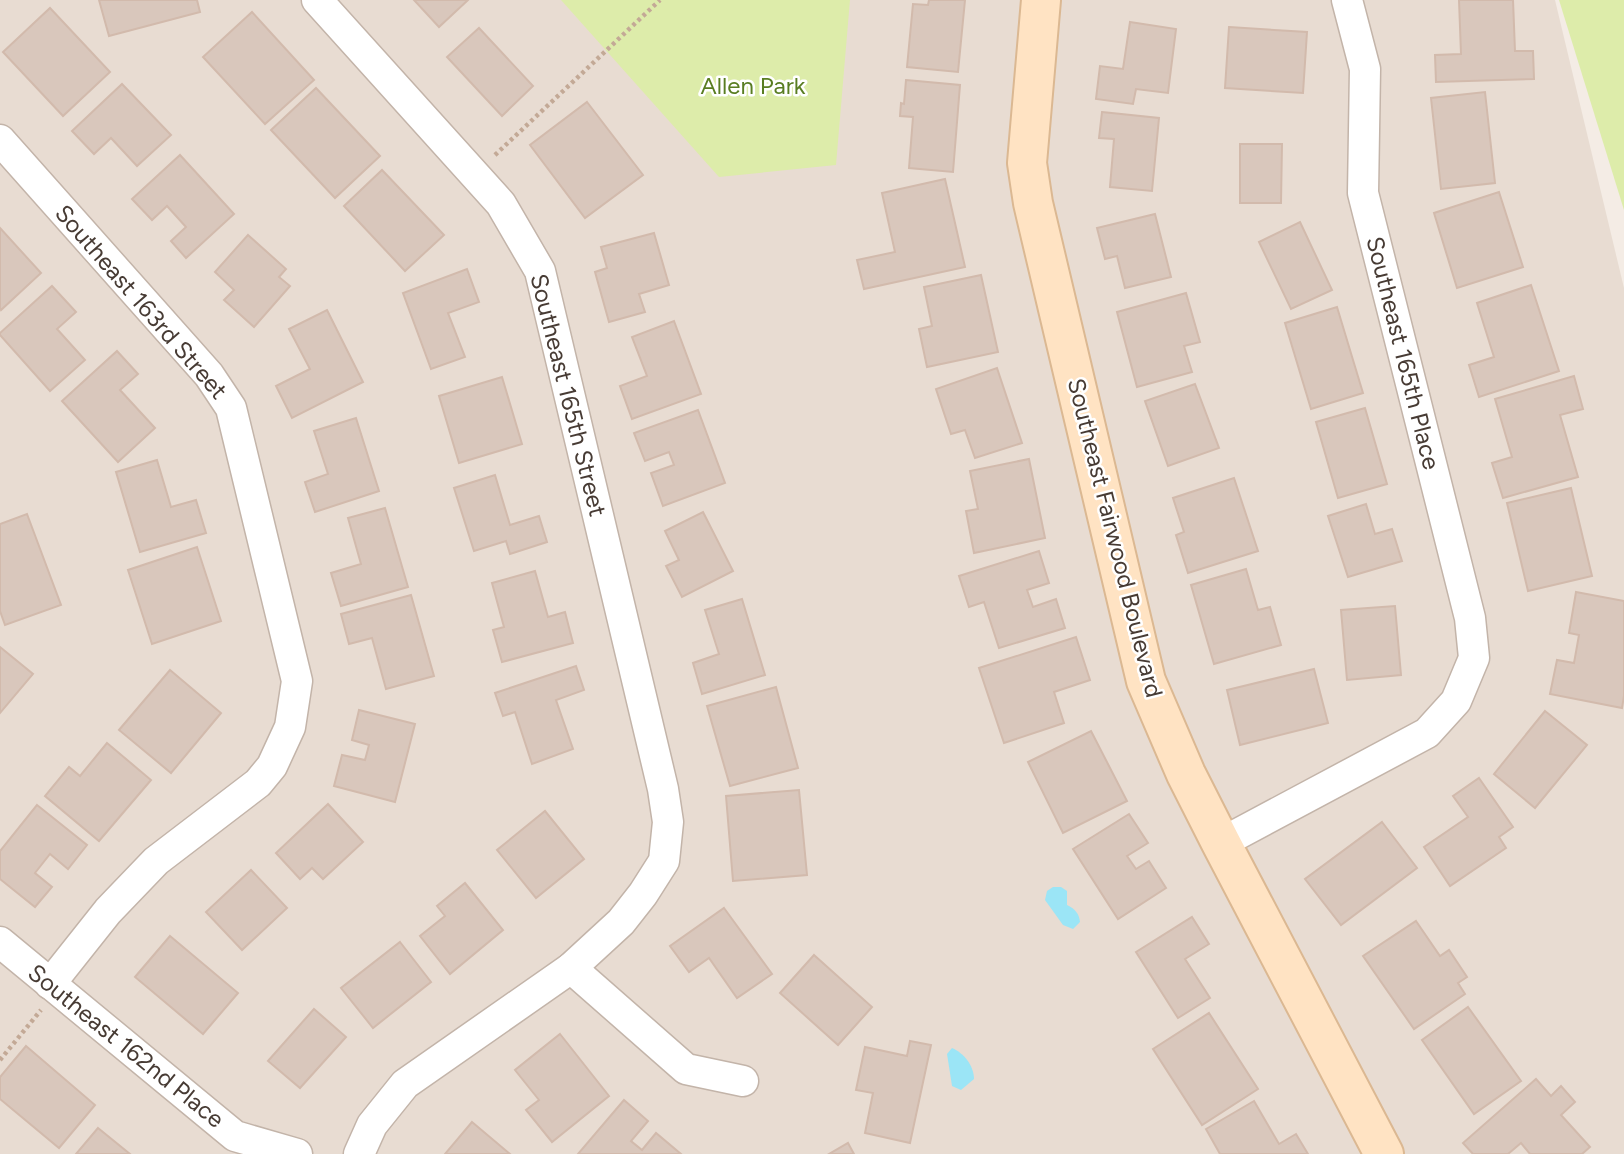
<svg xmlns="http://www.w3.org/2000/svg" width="1624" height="1154" font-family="Figtree,sans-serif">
  <rect width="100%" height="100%" fill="#f4ece5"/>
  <polygon fill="#e8dcd2" points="0,0 1555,0 1624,288 1624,1154 0,1154"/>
  <g fill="#ddecaa">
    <polygon points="561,0 850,0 836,165 719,177"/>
    <polygon points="1559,0 1624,0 1624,210"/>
  </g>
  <g fill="#9be5f6">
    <path d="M1053,887h8l6,4v14c8,4 12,8 13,17l-7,7 -10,-4 -18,-25 2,-9z"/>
    <path d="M952,1048c12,5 22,18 22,31l-13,11 -9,-4 -5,-32z"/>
  </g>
  <g fill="#d9c7bc" stroke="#d2baac" stroke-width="2">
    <polygon points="99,0 197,0 200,12 109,36"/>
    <polygon points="414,0 468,0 439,27"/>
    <polygon points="929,0 965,0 958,72 907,67 913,4 928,5"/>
    <polygon points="1459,0 1513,0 1515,51 1533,51 1534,79 1436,82 1435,55 1461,54"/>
    <polygon points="50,8 110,72 63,116 3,52"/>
    <polygon points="252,12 314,80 265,124 203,57"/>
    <polygon points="1130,22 1176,29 1168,93 1136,89 1133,104 1096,99 1100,66 1123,69"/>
    <polygon points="1229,27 1307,32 1303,93 1225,88"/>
    <polygon points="479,28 533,86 502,116 447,57"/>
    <polygon points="906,80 960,85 953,172 909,168 913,117 900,116 901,103 904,104"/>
    <polygon points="122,84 171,135 137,166 111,138 94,154 72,131"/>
    <polygon points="316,88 380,156 335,198 271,130"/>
    <polygon points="1485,92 1495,183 1441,189 1431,98"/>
    <polygon points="587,102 643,175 585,218 530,145"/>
    <polygon points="1102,112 1159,118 1152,191 1110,187 1114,139 1099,138"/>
    <polygon points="1240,144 1282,144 1281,203 1240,203"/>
    <polygon points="180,155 234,214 186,258 171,241 186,227 167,206 152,220 132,199"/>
    <polygon points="382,170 444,235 405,271 344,206"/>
    <polygon points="945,179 965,267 864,289 857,260 895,252 882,193"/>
    <polygon points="1499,192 1523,267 1457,288 1434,213"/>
    <polygon points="1155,214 1171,277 1125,288 1117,256 1105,259 1097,228"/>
    <polygon points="1300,222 1332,290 1291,309 1259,242"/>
    <polygon points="0,228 41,273 1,310 0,308"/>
    <polygon points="654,233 669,285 639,294 645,312 609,322 595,272 607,268 601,247"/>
    <polygon points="248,235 286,269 279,277 290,286 254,327 224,300 234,290 215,272"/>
    <polygon points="467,269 479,302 448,313 465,357 431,369 403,293"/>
    <polygon points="981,275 998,352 927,367 919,329 932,326 924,287"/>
    <polygon points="1531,285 1559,371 1479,397 1469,365 1494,357 1477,303"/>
    <polygon points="52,286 76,312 57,329 85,360 50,391 0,335 0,333"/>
    <polygon points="1186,293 1200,342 1184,346 1192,372 1137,387 1117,312"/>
    <polygon points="1337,307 1363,393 1311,409 1285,323"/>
    <polygon points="327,310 363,382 292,418 276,386 310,369 289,329"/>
    <polygon points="674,321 701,394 632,419 620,386 647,376 632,337"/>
    <polygon points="117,351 138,374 120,390 155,428 118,462 62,401"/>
    <polygon points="997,368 1022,443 975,458 965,430 951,434 936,389"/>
    <polygon points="1574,376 1583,409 1560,415 1578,477 1503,498 1492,463 1512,457 1495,399"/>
    <polygon points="502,377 522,444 459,463 439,396"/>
    <polygon points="1195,384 1219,448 1168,466 1145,401"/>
    <polygon points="1365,408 1387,484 1338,498 1316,422"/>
    <polygon points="698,410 725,483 663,506 651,473 674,465 669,452 645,461 634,433"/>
    <polygon points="356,418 379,491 315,512 305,482 328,474 314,431"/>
    <polygon points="1029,459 1045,538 974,553 966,511 978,509 970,471"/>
    <polygon points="157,460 171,507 196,500 206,533 140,552 116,472"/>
    <polygon points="495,475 510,525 539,516 547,542 510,554 506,541 474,551 454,488"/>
    <polygon points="1234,478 1258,551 1188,573 1176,535 1184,532 1173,498"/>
    <polygon points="1571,488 1592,576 1528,591 1507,503"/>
    <polygon points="1366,504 1375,534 1392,529 1402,561 1348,577 1328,516"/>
    <polygon points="385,508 408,587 341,606 331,573 361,564 348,518"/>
    <polygon points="703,512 733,571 682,597 666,566 679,560 665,531"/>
    <polygon points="27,514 61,605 5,625 0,611 0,524"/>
    <polygon points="197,547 221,621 152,644 128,570"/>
    <polygon points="1039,551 1049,583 1027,590 1033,607 1056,599 1065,628 999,648 984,602 969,607 959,576"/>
    <polygon points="1246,569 1258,610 1270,607 1281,645 1214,664 1191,585"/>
    <polygon points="535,571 548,617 565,612 573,643 502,662 493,630 504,627 492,583"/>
    <polygon points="1576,592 1624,601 1624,696 1622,708 1550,694 1557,660 1574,663 1579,635 1569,633"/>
    <polygon points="411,595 434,676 386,689 372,638 349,644 341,614"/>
    <polygon points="742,599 765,675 702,694 693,663 719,654 705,610"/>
    <polygon points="1395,606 1401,675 1347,680 1341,610"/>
    <polygon points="1076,637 1090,680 1054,692 1064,723 1004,743 979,668"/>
    <polygon points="0,647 33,674 0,713"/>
    <polygon points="576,666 584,690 556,700 573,749 532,764 515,712 503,716 495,693"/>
    <polygon points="1314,669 1328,723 1240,745 1227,690"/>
    <polygon points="170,670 221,713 171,773 119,730"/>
    <polygon points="776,687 798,768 730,786 707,706"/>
    <polygon points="359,710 415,724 395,802 334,786 342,755 365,760 369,745 352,740"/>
    <polygon points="1545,711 1587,745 1535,808 1494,774"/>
    <polygon points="1091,731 1127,801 1063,833 1028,762"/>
    <polygon points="107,743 151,780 99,841 45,796 69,767 80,776"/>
    <polygon points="1479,778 1513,827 1499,837 1506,848 1450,886 1424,847 1468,817 1453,796"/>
    <polygon points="799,790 807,875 733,881 726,796"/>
    <polygon points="328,804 363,842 323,879 312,868 300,879 276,853"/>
    <polygon points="37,805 87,845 68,869 50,854 35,873 52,887 35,907 0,879 0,851"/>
    <polygon points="545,811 584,859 536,898 497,850"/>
    <polygon points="1129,814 1148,843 1127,856 1136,869 1149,861 1166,888 1118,919 1073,849"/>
    <polygon points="1382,822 1417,868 1341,925 1305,879"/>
    <polygon points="251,870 287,908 242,950 206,912"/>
    <polygon points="465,883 503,930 450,974 420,936 445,916 437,906"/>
    <polygon points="724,908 772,974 737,998 709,958 689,972 670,946"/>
    <polygon points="1192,917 1209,944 1185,959 1210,998 1178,1018 1136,952"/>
    <polygon points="1416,921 1440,956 1449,950 1467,977 1458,983 1465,994 1414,1029 1363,956"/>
    <polygon points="170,936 238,993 203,1034 135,977"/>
    <polygon points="400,942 431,982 373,1028 341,988"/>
    <polygon points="814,955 872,1007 838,1045 780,993"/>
    <polygon points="1468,1007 1521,1081 1474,1114 1422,1040"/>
    <polygon points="314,1009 346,1037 300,1088 268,1061"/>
    <polygon points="1209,1013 1258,1089 1202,1125 1153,1049"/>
    <polygon points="560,1034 609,1096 552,1142 526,1110 539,1100 515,1070"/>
    <polygon points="910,1041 931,1045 910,1143 865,1133 873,1093 856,1090 865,1047 907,1056"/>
    <polygon points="26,1046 95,1105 59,1148 0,1099 0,1077"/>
    <polygon points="1536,1079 1551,1096 1561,1086 1575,1102 1561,1115 1590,1147 1582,1154 1530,1154 1521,1143 1508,1154 1473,1154 1463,1143"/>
    <polygon points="624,1100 648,1121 631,1141 642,1150 656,1133 681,1154 578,1154"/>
    <polygon points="1254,1101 1279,1144 1296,1134 1308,1154 1220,1154 1206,1129"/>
    <polygon points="472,1122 510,1154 445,1154"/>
    <polygon points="98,1128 130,1154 76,1154"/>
    <polygon points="848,1143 854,1154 829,1154"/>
  </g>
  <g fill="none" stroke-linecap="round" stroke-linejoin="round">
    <g stroke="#c3b4a9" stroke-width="33">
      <g id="street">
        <polyline points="317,0 501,204 540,271 663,789 668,822 664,861 643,894 621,922 571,968 405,1084 372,1125 359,1154"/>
        <polyline points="0,140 209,375 231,408 297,681 290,727 272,766 258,783 156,861 108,911 50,984"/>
        <polyline points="1221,843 1427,733 1456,701 1474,658 1470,618 1363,193 1365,69 1347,0"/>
        <polyline points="0,942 235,1136 297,1154"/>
        <polyline points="571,968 686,1069 743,1081"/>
      </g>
    </g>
    <g stroke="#dbb892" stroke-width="42">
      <polyline id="secondary" points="1041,0 1027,163 1033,203 1146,681 1186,774 1221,843 1384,1154"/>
    </g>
    <g stroke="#c3a996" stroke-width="4.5" stroke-dasharray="3.5 3.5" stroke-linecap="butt">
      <polyline points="495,155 660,0"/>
      <polyline points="0,1060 41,1010"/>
    </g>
    <use href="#street" stroke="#fff" stroke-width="30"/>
    <use href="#secondary" stroke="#ffe3c3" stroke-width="38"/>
  </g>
  <g text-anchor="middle" stroke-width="5" stroke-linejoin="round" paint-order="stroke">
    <g font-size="24" fill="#597d22" stroke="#fff">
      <text x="753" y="94">Allen Park</text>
    </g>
    <g font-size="24" fill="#473b34" stroke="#fff">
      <text transform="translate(141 302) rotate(49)" y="8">Southeast 163rd Street</text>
      <text transform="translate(1403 353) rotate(76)" y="8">Southeast 165th Place</text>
      <text transform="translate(568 395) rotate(76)" y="8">Southeast 165th Street</text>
      <text transform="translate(1115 538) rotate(76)" y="8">Southeast Fairwood Boulevard</text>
      <text transform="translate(126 1046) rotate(39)" y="8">Southeast 162nd Place</text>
    </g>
  </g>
</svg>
